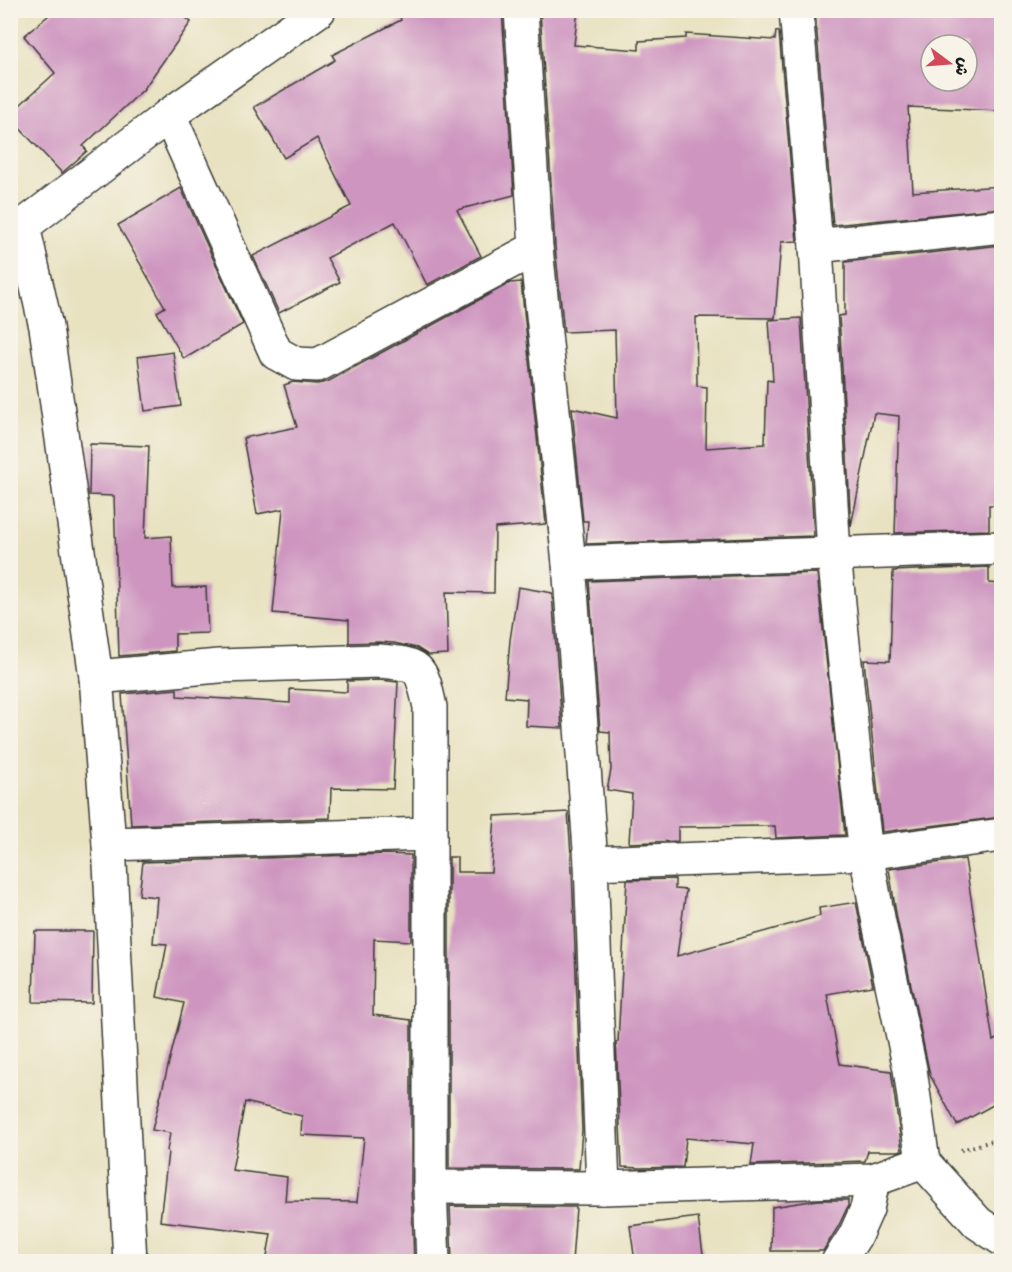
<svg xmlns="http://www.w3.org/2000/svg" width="1012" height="1272" font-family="Dekko,'Playpen Sans Arabic',sans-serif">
  <rect width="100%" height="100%" fill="#f7f3e8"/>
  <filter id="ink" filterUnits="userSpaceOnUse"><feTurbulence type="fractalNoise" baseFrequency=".0167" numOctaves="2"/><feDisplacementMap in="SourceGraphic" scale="12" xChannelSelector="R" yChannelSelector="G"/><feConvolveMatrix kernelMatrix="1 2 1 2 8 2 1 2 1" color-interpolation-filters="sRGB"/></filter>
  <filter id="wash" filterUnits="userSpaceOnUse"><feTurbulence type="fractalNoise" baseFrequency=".008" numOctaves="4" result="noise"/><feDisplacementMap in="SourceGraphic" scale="24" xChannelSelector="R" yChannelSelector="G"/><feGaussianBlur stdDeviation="1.35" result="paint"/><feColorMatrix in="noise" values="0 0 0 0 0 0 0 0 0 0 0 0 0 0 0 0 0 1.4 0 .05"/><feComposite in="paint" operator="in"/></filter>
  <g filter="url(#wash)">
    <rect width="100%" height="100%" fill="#e8e2c1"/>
    <g id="blocks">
      <g fill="#ce95c0" fill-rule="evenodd">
        <polygon points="55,10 175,10 191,22 143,90 83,146 87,151 62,173 10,118 10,114 55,73 24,36"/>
        <polygon points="398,10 502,10 514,195 457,210 481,256 427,285 395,222 327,258 340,282 279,313 253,256 351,206 317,138 284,158 254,107 335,60 332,55 401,20"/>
        <polygon points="540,10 578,10 574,45 639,50 639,41 686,38 686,34 775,40 776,31 779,32 797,241 781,242 775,318 696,317 697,386 707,387 706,448 765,444 767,380 773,381 769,320 801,318 814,536 586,544 588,521 583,521 572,408 617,418 615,330 564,332 555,246"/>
        <path d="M815,10h187v101l-94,-4 5,85 89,-6v22l-169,17zM931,45h36v36h-36z"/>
        <polygon points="181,188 243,324 184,359 157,312 165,307 118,225"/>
        <polygon points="1002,245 1002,505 989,505 989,530 895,533 899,416 874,413 851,526 839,316 845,315 845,262"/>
        <polygon points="521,282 546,524 495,528 494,593 446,592 448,654 428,655 417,648 394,643 379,642 349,643 349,620 273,613 283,509 257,514 243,438 297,427 284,385 293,382 317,384 327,382 510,283"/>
        <polygon points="173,352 181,406 145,411 138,357"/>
        <polygon points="90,444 149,446 145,538 171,536 173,588 206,587 208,633 175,634 175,651 119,656 114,496 89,495"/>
        <polygon points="989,567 989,583 1002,584 999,698 1002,698 1002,817 882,832 864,660 890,661 893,571"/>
        <polygon points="817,573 845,835 776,838 775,826 678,827 678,841 629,843 632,794 607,790 611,770 610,732 600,731 589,581"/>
        <polygon points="518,587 552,593 562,728 526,726 527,699 505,697 510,640"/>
        <polygon points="379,680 398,682 393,789 331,788 330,818 131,825 122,694 177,689 177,696 290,703 290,689 347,692 347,681"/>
        <polygon points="568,812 572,870 582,1130 579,1169 449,1168 449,857 457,857 457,872 491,872 495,816"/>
        <path d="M385,854l26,1v86l-37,-2 -1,76 38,5v167l3,75h-148l5,-28 -111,-13 8,-69 -1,-1 3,-18 -18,-3 32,-127 -27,-6 10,-53 -14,-1 4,-46 -18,-2 4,-33zM245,1102l57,14 -1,19 63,3 -7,64 -72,-1 2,-24 -55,-7z"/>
        <polygon points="965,859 993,1041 1002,1036 1002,1100 957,1125 930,1075 897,919 889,869"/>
        <polygon points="675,879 675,889 686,890 677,956 820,916 819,908 856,902 873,986 827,994 840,1064 891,1071 902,1150 898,1151 868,1151 865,1161 751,1165 754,1144 686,1138 683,1167 640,1168 622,1167 616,1042 618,1042 627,880"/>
        <polygon points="35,931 93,931 92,1003 33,1002"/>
        <polygon points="818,1200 848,1200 848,1206 838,1227 823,1251 771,1251 772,1207"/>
        <polygon points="450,1206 576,1207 572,1262 452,1262"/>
        <polygon points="698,1217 704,1262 635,1262 630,1226"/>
      </g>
    </g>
  </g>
  <g filter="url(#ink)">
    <use href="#blocks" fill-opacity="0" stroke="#3b3a35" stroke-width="1.5"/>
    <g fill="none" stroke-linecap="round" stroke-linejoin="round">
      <g stroke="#3b3a35" stroke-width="36">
        <g id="minor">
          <polyline points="521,10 536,248 569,563 591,863 603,1188"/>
          <polyline points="796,10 816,246 834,554 853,743 866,853 879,923 910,1069 923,1162"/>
          <polyline points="169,115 276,353 296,364 318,365 536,248"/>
          <polyline points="23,226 46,327 96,677 109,844 130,1262"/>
          <polyline points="816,246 1002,226"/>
          <polyline points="569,563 1002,548"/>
          <path d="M96,677l123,-11 160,-5c42,3 42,5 51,46v480l3,75"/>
          <polyline points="109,844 429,834"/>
          <polyline points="591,863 866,853 1002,835"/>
          <polyline points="430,1187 603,1188 873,1180 923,1162 978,1223 1002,1239"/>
          <polyline points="838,1262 855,1236 867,1209 873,1180"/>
        </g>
      </g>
      <g stroke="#3b3a35" stroke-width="36">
        <polyline id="major" points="10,236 169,115 319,10"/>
      </g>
      <polyline stroke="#3b3a35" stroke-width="4" stroke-dasharray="1.5 4.5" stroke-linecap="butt" points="961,1150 1002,1138"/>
      <use href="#minor" stroke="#fff" stroke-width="33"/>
      <use href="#major" stroke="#fff" stroke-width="33"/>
    </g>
  </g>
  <rect width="1012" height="1272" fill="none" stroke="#f7f3e8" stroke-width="36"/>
  <g transform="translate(949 63) rotate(106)"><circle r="28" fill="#f7f3e8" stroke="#9f9d96" stroke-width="1.5"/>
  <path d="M0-4.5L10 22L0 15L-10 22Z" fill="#d1495b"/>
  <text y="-9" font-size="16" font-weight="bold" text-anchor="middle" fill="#1c1c1c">ش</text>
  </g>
</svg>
